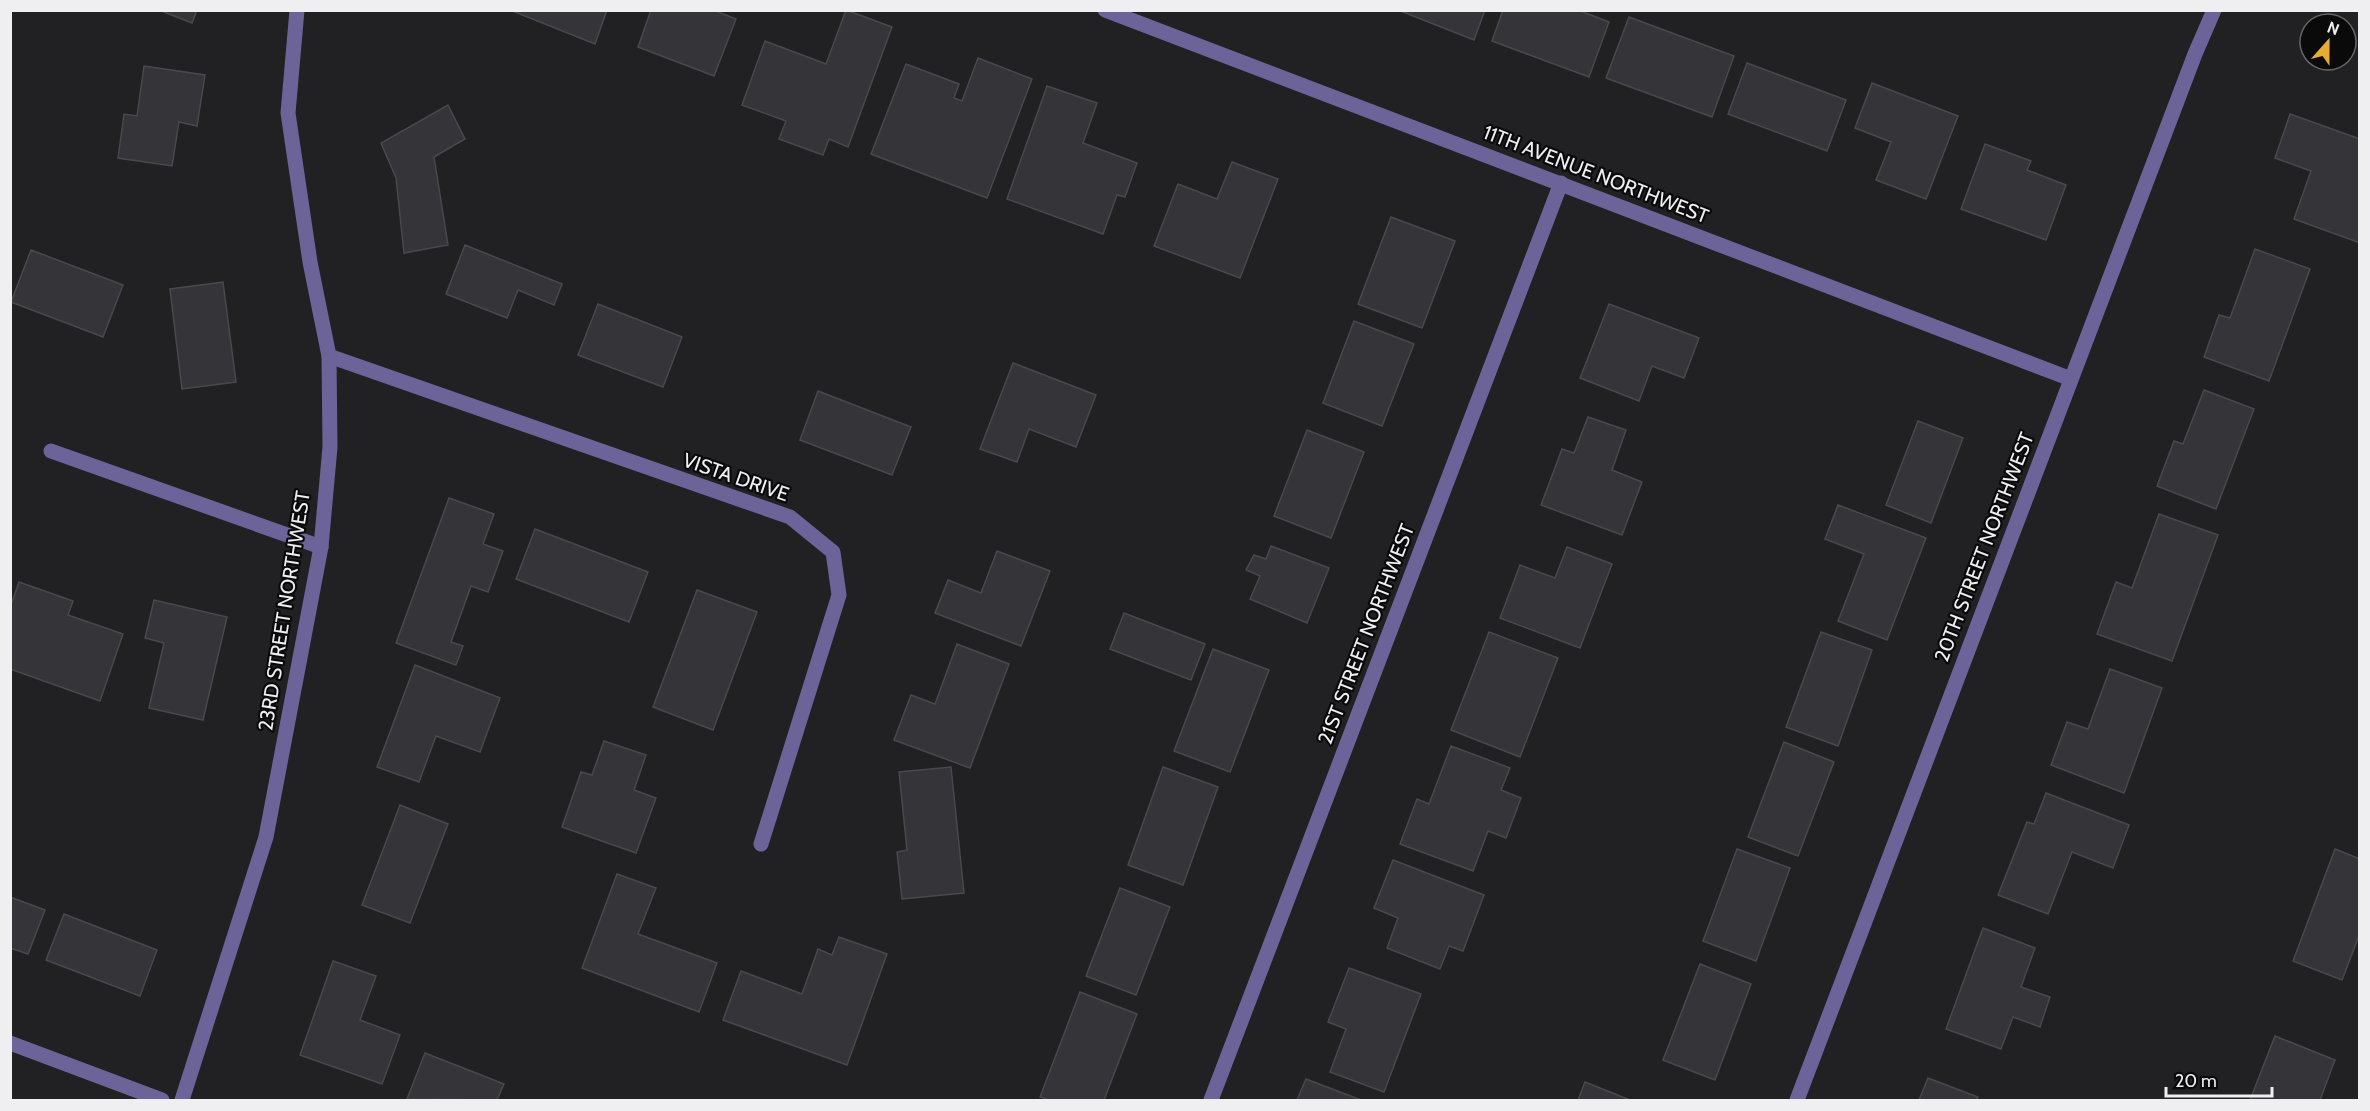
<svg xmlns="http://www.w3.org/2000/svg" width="2370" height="1111" font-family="Cabin,sans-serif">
  <rect width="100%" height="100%" fill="#212023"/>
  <g fill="#353438" stroke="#49494d" stroke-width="1.5">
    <polygon points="159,10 197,10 192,23"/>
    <polygon points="510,10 607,10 595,44"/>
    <polygon points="651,10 713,10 736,19 714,76 638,47"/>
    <polygon points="846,10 892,27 848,147 829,139 823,155 779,139 786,121 742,105 765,41 826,64"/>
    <polygon points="1398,10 1485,10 1474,40"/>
    <polygon points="1503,10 1578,10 1609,22 1589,77 1492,41"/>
    <polygon points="1629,17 1734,56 1712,117 1606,78"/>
    <polygon points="978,58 1032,79 987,198 871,154 906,64 959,84 954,98 962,101"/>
    <polygon points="1747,63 1846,100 1827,151 1728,114"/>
    <polygon points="144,66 205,75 197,126 179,122 172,166 118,158 124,114 137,116"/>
    <polygon points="1872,83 1958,116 1926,199 1876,180 1891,142 1855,128"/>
    <polygon points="1047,86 1097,103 1083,143 1137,163 1125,197 1117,195 1103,234 1007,199"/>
    <polygon points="448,105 465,139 434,157 448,245 404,253 396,178 381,143"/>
    <polygon points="2290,114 2360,139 2360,243 2294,219 2311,171 2275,158"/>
    <polygon points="1985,144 2031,161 2027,170 2066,185 2046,240 1961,209"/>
    <polygon points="1232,162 1278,179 1240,278 1154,246 1178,184 1217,199"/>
    <polygon points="1391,217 1455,241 1422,328 1358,304"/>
    <polygon points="465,245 562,284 554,305 518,290 507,318 446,294"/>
    <polygon points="2255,249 2310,269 2269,381 2204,357 2219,315 2230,318"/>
    <polygon points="31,250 123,285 103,337 11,302"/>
    <polygon points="223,282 236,382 182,389 170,289"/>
    <polygon points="598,304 682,337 663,387 578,355"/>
    <polygon points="1609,304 1699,338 1684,378 1652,366 1639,401 1580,378"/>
    <polygon points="1354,321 1414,344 1382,426 1323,403"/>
    <polygon points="1013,363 1096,395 1076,447 1029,429 1017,462 980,449"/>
    <polygon points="2204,390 2254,409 2216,509 2157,486 2174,441 2183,444"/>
    <polygon points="818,391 911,427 892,475 800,440"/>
    <polygon points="1588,417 1626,430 1612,470 1642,482 1622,535 1541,505 1562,449 1574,453"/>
    <polygon points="1918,421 1963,438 1931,523 1886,505"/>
    <polygon points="1307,430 1364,452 1331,538 1274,516"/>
    <polygon points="449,498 494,514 483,544 503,551 488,592 471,586 451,642 463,646 456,665 396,643"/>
    <polygon points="1838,505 1926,538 1887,640 1838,621 1864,554 1825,539"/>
    <polygon points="2159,514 2218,535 2172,661 2097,634 2116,582 2132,588"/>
    <polygon points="535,529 648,572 629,622 516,579"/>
    <polygon points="1271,546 1329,568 1307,623 1250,599 1260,576 1246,570 1254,555 1266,559"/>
    <polygon points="1567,547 1612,564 1580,648 1500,618 1520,565 1555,578"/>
    <polygon points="997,551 1050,571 1021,646 935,613 948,580 981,593"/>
    <polygon points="19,582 73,601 68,615 123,634 100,701 10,669 10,608"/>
    <polygon points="697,590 757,612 713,730 653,707"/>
    <polygon points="154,600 227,617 203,720 149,708 164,643 145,638"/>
    <polygon points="1124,613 1205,644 1191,680 1110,649"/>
    <polygon points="1489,632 1558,658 1520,757 1451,730"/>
    <polygon points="1821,632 1872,650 1838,746 1786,727"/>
    <polygon points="957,644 1009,664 970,768 894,740 911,695 935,704"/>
    <polygon points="1213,649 1269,670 1230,772 1174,751"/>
    <polygon points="415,665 500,698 480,752 436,736 419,782 377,767"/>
    <polygon points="2110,669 2162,688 2124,793 2051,765 2067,722 2088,729"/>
    <polygon points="604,741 646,755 634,790 656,798 636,853 562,827 581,772 592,775"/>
    <polygon points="1784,742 1834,762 1798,856 1748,837"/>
    <polygon points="1451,746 1510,768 1501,790 1521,798 1506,838 1488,831 1473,871 1400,844 1417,799 1429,804"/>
    <polygon points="951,767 964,893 902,899 897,852 907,850 899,772"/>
    <polygon points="1163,767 1218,787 1183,885 1128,865"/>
    <polygon points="2046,793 2129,825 2113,868 2072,852 2048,914 1998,895 2027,822 2034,824"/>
    <polygon points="400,805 448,824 410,923 362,905"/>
    <polygon points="1737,849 1790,868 1756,961 1703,941"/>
    <polygon points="2335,849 2360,859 2360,933 2342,980 2293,961"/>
    <polygon points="1393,860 1484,895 1463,951 1449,946 1440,969 1387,948 1398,918 1374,908"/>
    <polygon points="617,874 656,888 638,934 717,963 699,1012 582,968"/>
    <polygon points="1120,888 1170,907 1136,995 1086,976"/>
    <polygon points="10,897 45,910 28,954 10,948"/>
    <polygon points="64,914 157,950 140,996 46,960"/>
    <polygon points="1983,928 2035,948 2021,987 2050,997 2040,1027 2013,1017 2001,1049 1946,1029"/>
    <polygon points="839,937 887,954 847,1065 723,1020 741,971 802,994 818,949 832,955"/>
    <polygon points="333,961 376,976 360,1020 400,1035 382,1084 300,1055"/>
    <polygon points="1700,964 1751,984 1715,1080 1663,1060"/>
    <polygon points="1349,968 1421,994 1384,1092 1330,1072 1346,1029 1328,1022"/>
    <polygon points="1080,992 1137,1014 1104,1100 1049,1100 1040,1097"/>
    <polygon points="2275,1036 2335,1060 2320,1100 2250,1100"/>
    <polygon points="425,1053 504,1084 497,1100 407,1099"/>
    <polygon points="1928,1078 1978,1097 1976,1100 1919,1100"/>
    <polygon points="1306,1079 1361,1100 1297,1100"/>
    <polygon points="1585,1082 1630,1100 1578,1100"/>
  </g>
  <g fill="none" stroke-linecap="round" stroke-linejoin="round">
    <g stroke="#6c6399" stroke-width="15">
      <polyline points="1105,10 2071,379"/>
      <polyline points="329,356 790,517 833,552 839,595 761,844"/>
      <polyline points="51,451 321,547"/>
      <polyline points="10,1043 162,1100"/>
      <polyline points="182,1100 266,837 321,547 330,447 329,356 310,262 288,113 297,10"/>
      <polyline points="1211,1100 1561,183"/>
      <polyline points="1797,1100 2195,54 2214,10"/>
    </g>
  </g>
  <g text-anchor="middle" stroke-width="4.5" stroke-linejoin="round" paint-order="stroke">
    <g font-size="20" fill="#efeff1" stroke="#0a0a0b">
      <text transform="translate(1596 174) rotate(21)" y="7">11TH AVENUE NORTHWEST</text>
      <text transform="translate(736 477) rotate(19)" y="7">VISTA DRIVE</text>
      <text transform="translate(1984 547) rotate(-69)" y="7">20TH STREET NORTHWEST</text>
      <text transform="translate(284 611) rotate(-81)" y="7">23RD STREET NORTHWEST</text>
      <text transform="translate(1366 634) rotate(-69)" y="7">21ST STREET NORTHWEST</text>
    </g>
  </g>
  <rect width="2370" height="1111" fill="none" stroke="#efeff1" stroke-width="24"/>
  <g transform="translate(2328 42) rotate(21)"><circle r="28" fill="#0a0a0b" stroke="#666667" stroke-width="1.5"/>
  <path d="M0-4.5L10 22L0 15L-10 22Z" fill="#e6ac36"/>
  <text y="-9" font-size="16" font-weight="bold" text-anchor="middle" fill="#efeff1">N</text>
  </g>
  <path d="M2166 1087v9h106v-9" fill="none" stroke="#efeff1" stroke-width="3"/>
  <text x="2175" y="1087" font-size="18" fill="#efeff1" stroke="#0a0a0b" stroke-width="4.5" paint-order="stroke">20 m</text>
</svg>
